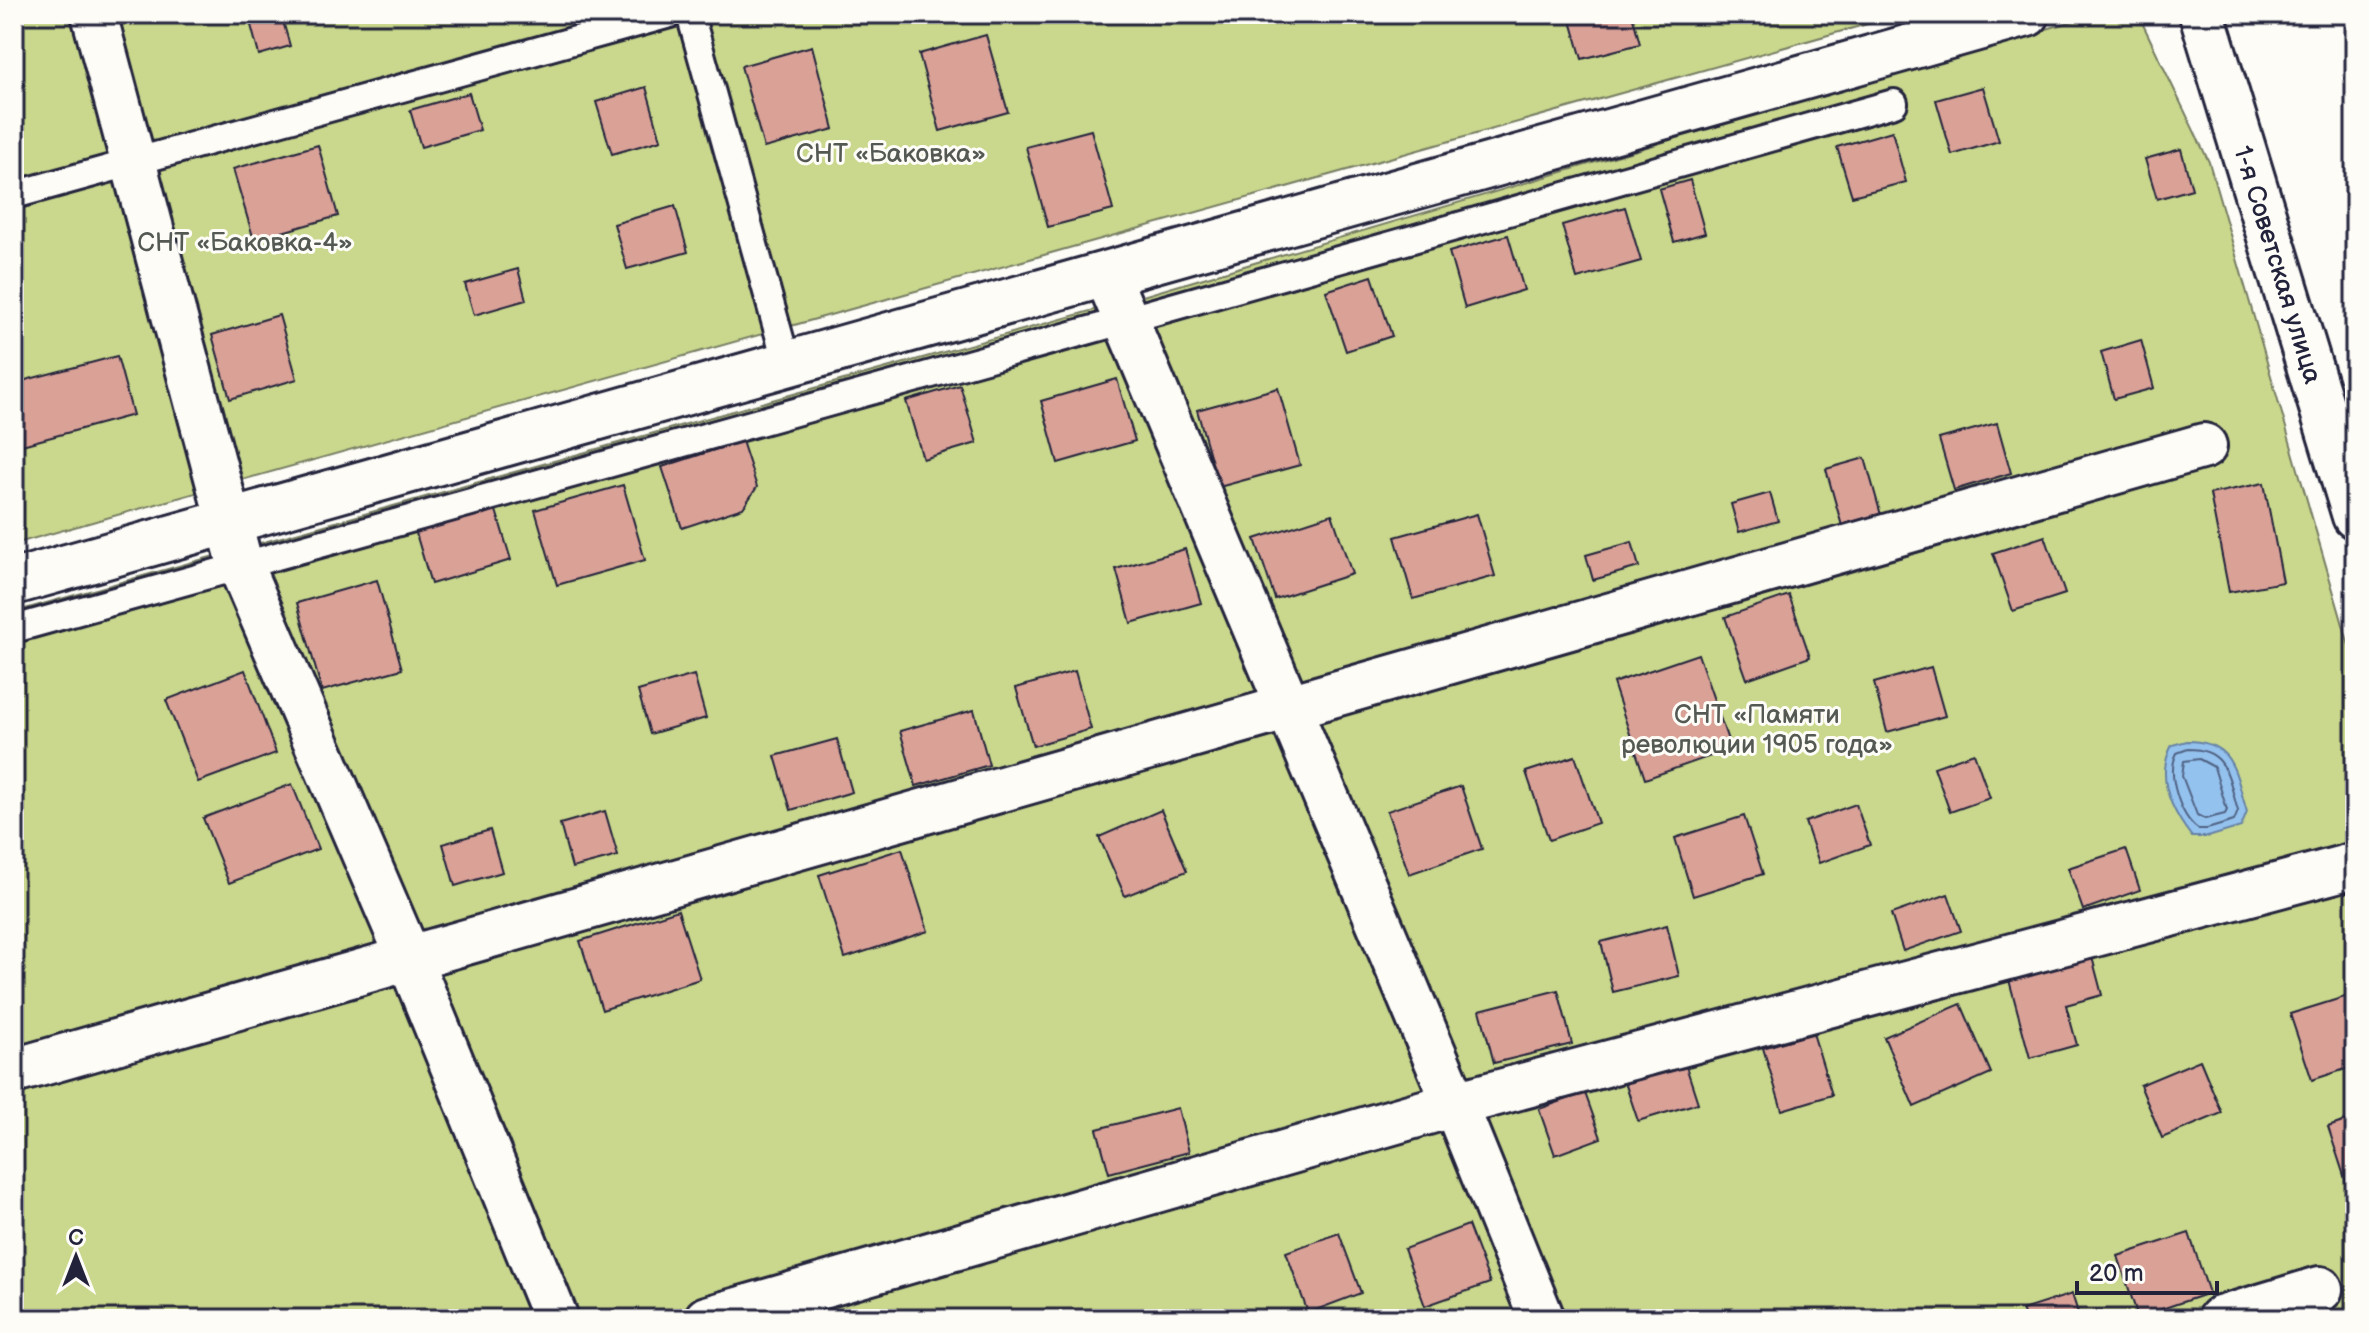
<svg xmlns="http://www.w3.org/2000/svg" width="2369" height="1333" font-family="'Balsamiq Sans',sans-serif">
  <rect width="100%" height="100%" fill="#fdfcf7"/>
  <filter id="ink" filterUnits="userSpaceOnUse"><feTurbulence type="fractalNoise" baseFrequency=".0125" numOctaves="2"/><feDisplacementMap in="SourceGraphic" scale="16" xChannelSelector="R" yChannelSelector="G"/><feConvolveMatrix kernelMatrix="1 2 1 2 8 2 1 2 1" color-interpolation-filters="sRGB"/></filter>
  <g filter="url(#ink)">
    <g fill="#c9d88c" stroke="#767d64" stroke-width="2">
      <polygon points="14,14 1903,14 14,544"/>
      <polygon points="2097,14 2138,14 2209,162 2355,666 2355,1319 14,1319 14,612 1119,303"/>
    </g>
    <path fill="#94c2ee" stroke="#6682a6" stroke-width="2" d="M2187,741c48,0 48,33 60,71l-6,15 -33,10h-16c-21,-27 -37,-60 -20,-92z"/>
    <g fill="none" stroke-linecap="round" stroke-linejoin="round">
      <g stroke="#506283" stroke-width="2">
        <path d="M2188,749c41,0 40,30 50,62l-4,10 -27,8h-9c-18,-13 -32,-55 -21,-76z"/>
        <polygon points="2199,759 2214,767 2227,810 2225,814 2205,819 2197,815 2182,776 2184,761"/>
      </g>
    </g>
    <g fill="#daa197" stroke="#22223b" stroke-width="2">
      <polygon points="248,14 281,14 290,46 259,55"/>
      <polygon points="1569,14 1632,14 1640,44 1582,59"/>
      <polygon points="2348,14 2355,14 2355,76 2354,76"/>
      <polygon points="986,35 1008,112 940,131 919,54"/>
      <polygon points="812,46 834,129 764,148 741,66"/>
      <polygon points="646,87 661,140 612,154 596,102"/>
      <polygon points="1983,87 1999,141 1952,155 1936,100"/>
      <polygon points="469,93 480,130 421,147 410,110"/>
      <polygon points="1091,130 1113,210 1048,227 1026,147"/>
      <polygon points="1892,131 1906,182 1852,196 1837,147"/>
      <polygon points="318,145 338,216 254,240 233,169"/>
      <polygon points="2181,149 2192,189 2157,199 2145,159"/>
      <polygon points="1690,180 1705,233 1674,242 1659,189"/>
      <polygon points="675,206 688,252 627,269 614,224"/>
      <polygon points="1625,207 1641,261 1577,279 1562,225"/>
      <polygon points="1508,235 1524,290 1465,308 1449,252"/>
      <polygon points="518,269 526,300 474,315 465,284"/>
      <polygon points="1372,276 1392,336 1346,351 1326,291"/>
      <polygon points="279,315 297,379 230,399 212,335"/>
      <polygon points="2141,340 2154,388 2114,399 2101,352"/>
      <polygon points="117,356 133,415 22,445 14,414 14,383"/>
      <polygon points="1117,379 1135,441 1058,463 1041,401"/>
      <polygon points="960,385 977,443 923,459 906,401"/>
      <polygon points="1278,388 1300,465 1219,487 1197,410"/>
      <polygon points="1997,423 2011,473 1954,490 1939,439"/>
      <polygon points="742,441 757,487 743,508 682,528 662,467"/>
      <polygon points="1865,458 1881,515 1842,526 1826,469"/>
      <polygon points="2264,483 2283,582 2229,592 2210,494"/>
      <polygon points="623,485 645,560 557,585 535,510"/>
      <polygon points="1770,493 1778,521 1739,532 1731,504"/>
      <polygon points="495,507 511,560 431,584 415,530"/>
      <polygon points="1332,514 1352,574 1275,599 1255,539"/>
      <polygon points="1477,514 1495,576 1413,599 1395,537"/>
      <polygon points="2045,536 2065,594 2013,611 1993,553"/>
      <polygon points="1632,542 1639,567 1593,580 1586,555"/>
      <polygon points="1185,549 1201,603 1131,623 1116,569"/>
      <polygon points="377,580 402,669 322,691 297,603"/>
      <polygon points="1789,595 1810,657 1747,679 1725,617"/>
      <polygon points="1698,654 1731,749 1645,779 1613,683"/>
      <polygon points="1931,667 1945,716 1887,732 1874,683"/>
      <polygon points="245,670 276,753 198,782 166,700"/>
      <polygon points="1075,671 1091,729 1033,746 1016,688"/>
      <polygon points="694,675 706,718 650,734 638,691"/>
      <polygon points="974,710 989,765 916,786 900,731"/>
      <polygon points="837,739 852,792 791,810 775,756"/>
      <polygon points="1974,753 1990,798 1950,812 1934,767"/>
      <polygon points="1575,756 1598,823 1549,840 1526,772"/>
      <polygon points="292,784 318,849 229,883 203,818"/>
      <polygon points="1461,786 1482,849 1409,874 1387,811"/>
      <polygon points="1856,804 1870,845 1819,863 1805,822"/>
      <polygon points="1161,810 1187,871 1125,896 1099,837"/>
      <polygon points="605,811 618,856 572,868 560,824"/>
      <polygon points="1744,816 1763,874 1693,896 1675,838"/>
      <polygon points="490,830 502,872 455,886 443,844"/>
      <polygon points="902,849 928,931 845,958 819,875"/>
      <polygon points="2126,849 2140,890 2083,910 2068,868"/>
      <polygon points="1948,894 1961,931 1903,951 1891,914"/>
      <polygon points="678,910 700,979 602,1010 580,941"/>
      <polygon points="1667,925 1679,976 1613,992 1601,942"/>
      <polygon points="2092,957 2102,995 2066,1005 2077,1045 2030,1058 2009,980"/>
      <polygon points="1558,990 1572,1044 1494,1063 1480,1010"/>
      <polygon points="2351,995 2355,1008 2355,1066 2312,1080 2290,1014"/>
      <polygon points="1961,1004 1991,1073 1914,1107 1884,1037"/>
      <polygon points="1813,1033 1832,1095 1782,1110 1763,1048"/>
      <polygon points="1684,1060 1698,1103 1638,1121 1624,1079"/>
      <polygon points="2200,1060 2222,1113 2162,1138 2140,1085"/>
      <polygon points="1585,1093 1601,1138 1555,1155 1539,1109"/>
      <polygon points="1178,1108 1189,1152 1109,1173 1097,1129"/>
      <polygon points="2355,1118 2355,1186 2348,1188 2328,1127"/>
      <polygon points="1468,1225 1490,1283 1425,1306 1404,1249"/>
      <polygon points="1339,1233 1361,1293 1308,1313 1286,1252"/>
      <polygon points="2189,1233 2209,1293 2138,1317 2118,1256"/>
      <polygon points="2072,1294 2080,1319 2026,1319 2022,1310"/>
    </g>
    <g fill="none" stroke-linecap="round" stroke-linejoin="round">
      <g stroke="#22223b" stroke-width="32">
        <g id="service">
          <polyline points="690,14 787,364"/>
          <polyline points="14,195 670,14"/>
          <polyline points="14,629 1126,320 1894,103"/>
        </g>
      </g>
      <g stroke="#22223b" stroke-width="50">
        <g id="minor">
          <polyline points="94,14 241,567 408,956 556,1319"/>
          <path id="s1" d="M2202,14l153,502"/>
          <polyline points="1107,275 1455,1104 1542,1319"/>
          <polyline points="14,582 2027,14"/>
          <polyline points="14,1071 2204,446"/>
          <polyline points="707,1319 1455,1104 2355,865"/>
          <polyline points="2220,1319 2320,1289"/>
        </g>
      </g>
      <use href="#service" stroke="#fdfcf7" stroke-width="26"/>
      <use href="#minor" stroke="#fdfcf7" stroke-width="44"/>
    </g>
  </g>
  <g text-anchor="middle" stroke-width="6" stroke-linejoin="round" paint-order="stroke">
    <g font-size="26" fill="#545953" stroke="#fdfcf7">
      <text x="891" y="162">СНТ «Баковка»</text>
      <text x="245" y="251">СНТ «Баковка-4»</text>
      <text x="1757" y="723">СНТ «Памяти<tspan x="1757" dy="30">революции 1905 года»</tspan></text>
    </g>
    <g font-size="26" fill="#22223b" stroke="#fdfcf7">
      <text dy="9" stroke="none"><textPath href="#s1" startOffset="262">1-я Советская улица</textPath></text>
    </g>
  </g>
  <rect width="2369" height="1333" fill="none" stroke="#fdfcf7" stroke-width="48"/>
  <rect x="24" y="24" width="2321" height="1285" fill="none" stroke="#22223b" stroke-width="3" filter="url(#ink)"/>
  <g transform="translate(76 1257)" stroke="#fdfcf7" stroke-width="6" paint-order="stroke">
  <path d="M0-6L14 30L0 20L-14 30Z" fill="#22223b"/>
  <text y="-12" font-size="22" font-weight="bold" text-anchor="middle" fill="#22223b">С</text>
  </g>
  <path d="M2077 1281v12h140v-12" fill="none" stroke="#22223b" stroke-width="4"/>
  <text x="2089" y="1281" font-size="24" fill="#22223b" stroke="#fdfcf7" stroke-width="6" paint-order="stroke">20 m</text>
</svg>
